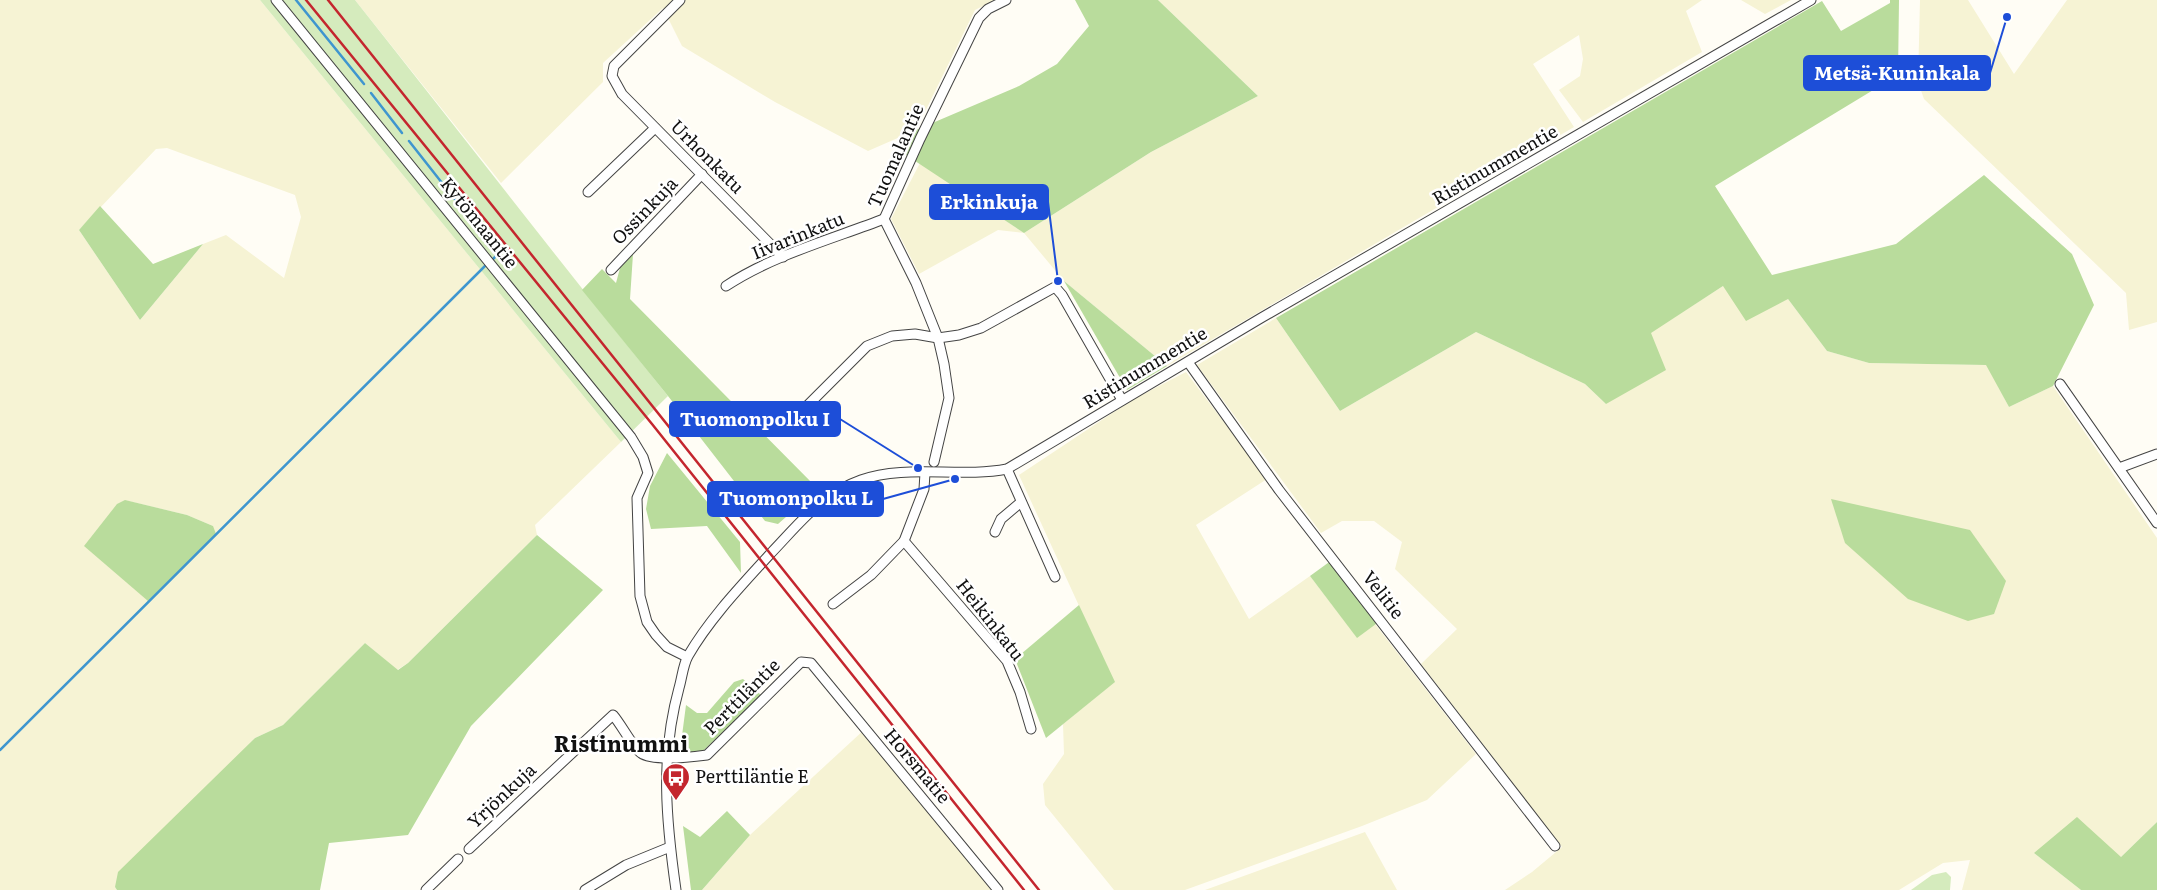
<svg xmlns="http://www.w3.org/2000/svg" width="2157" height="890" font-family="Literata,serif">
  <rect width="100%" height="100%" fill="#fffdf5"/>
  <g fill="#f6f3d4" fill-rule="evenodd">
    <path d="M0,0h260l361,442 -86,83 2,10 -129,128 -11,7 -32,-27 -82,82 -28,13 -140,149 2,3h-117zM167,148l128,47 6,22 -17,61 -58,-43 -23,9 -63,76 -61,-90 77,-81zM124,500l63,15 26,11z"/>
    <polygon points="355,0 995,0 975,10 916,130 868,151 775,102 682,46 663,8 603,63 603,82 501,183"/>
    <polygon points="1158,0 1702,0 1686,11 1702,52 1583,122 1559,90 1580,76 1583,59 1579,35 1533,64 1574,127 1167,366 1064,281 1024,233 998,230 919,274 891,219 920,163 1024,233 1151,152 1258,96"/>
    <polygon points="1741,0 1791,0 1765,14"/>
    <polygon points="1920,0 1968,0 2014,74 2067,0 2157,0 2157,322 2129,330 2126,293 1924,99 1918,82"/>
    <polygon points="1723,286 1788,299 1827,351 1869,363 1987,365 2009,407 2053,386 2157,538 2157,822 2121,857 2034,853 2081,890 1962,890 1970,860 1943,863 1899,890 1505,890 1532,872 1562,847 1421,664 1457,629 1395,569 1402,542 1374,521 1342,521 1321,533 1197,365 1276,318 1340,411 1476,332 1585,384 1606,404 1650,333"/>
    <polygon points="1186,372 1267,479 1196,525 1249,619 1310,576 1357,637 1375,624 1476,754 1427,800 1362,826 1185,890 1114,890 1045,805 1043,784 1064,754 1063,724 1114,682 1019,475 1132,400"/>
    <polygon points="865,729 994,890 702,890 750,835"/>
    <polygon points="1365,832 1397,890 1205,890"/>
  </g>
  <g fill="#d5ebbd">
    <path d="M260,0h95c105,132 207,265 313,396l-47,46z"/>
    <polygon points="1946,872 1951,877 1950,890 1911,890 1932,875"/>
  </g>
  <g fill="#b9dc9c">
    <polygon points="1075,0 1158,0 1258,96 1151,152 1024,233 906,155 916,130 1019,86 1057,64 1089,26"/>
    <polygon points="1890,0 1899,0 1898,75 1715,186 1772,275 1896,244 1984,175 2072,254 2094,305 2053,386 2009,407 1986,365 1869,363 1827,351 1788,299 1746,321 1723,286 1651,333 1666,370 1606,404 1585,384 1476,332 1340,411 1276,318 1822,1 1841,31 1890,3"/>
    <polygon points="100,206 153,264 203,244 140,320 79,230"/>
    <polygon points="633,254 630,299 818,489 778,524 765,521 668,396 582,290 602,269 616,283 620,268"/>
    <polygon points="1064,281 1167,366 1127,390"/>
    <polygon points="667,453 740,542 741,573 707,526 651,529 646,509 650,486"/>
    <polygon points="1831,499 1970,530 2006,581 1994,614 1968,621 1908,599 1845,543"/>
    <polygon points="125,500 187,515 213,526 216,534 148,601 84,546 117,504"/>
    <polygon points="537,535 603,590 471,726 408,835 329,843 320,890 117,890 115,887 118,872 255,738 283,725 365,643 398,670 408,663"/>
    <polygon points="1332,560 1380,621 1357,638 1310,576"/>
    <polygon points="1079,605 1115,682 1046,738 1015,659"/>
    <polygon points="743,679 761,695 701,753 680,751 686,705 697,713 707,713 734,682"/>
    <polygon points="727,811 750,835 702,890 691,890 683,826 700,837"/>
    <polygon points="2077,817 2121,857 2157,822 2157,890 2081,890 2034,853"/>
  </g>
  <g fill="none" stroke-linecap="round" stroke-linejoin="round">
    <g stroke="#3f96cf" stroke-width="2.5">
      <polyline points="296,0 364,84"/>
      <polyline points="371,93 402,133"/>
      <polyline points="409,141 498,254 492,260"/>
      <polyline points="0,750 487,264"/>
    </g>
    <g stroke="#444" stroke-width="11">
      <g id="minor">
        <polyline points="276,0 631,437 643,457 648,473 637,498 640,596 647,622 656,635 667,647 687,657"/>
        <polyline points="680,0 614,66 612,76 622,94 783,257"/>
        <polyline points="588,192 655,128"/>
        <polyline points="611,270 702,174"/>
        <path d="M726,286c47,-31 106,-47 158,-67"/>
        <polyline points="1188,362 1279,490 1555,846"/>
        <polyline points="2060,384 2157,523"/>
        <polyline points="803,410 867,346 892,336 915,334 938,338 959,335 981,328 1055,287 1062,295 1122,400"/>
        <polyline points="934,462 949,398 944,364 938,338 916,283 884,219 920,139 979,18 988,9 1006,0"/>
        <polyline points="2119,468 2157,454"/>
        <polyline points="1007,469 1055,577"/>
        <polyline points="995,532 1001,519 1020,503"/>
        <polyline points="904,541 1007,661 1020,692 1031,729"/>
        <polyline points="833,604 871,575 904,541 924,489 925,473"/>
        <path d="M469,849l144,-134c8,9 21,34 28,38 12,9 51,4 66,2l94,-93 10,1 187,227"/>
        <polyline points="426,890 458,859"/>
        <polyline points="585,890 626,865 670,847"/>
        <path d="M676,890c-10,-70 -16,-133 3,-202 3,-10 4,-23 9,-32 22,-38 54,-71 83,-103 28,-29 50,-59 90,-73 44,-16 99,-2 146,-11l254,-151 550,-318"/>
      </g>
    </g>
    <use href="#minor" stroke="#fff" stroke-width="9"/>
    <g stroke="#c4262e" stroke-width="2.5">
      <polyline points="306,0 652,424 1024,890"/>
      <polyline points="328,0 1039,890"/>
    </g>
  </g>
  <defs>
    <g id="bus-pin" transform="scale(1.4375)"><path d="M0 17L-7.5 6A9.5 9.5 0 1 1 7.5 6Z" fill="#c4262e" stroke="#fff"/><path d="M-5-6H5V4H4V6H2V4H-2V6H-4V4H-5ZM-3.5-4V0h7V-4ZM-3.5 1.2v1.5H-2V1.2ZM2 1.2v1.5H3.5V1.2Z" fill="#fff"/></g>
  </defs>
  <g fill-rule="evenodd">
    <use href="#bus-pin" x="676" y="777"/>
  </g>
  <g text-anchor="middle" stroke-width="5" stroke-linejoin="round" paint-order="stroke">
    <g font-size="18" fill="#111" stroke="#fff">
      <text transform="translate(896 156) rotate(-66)" y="6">Tuomalantie</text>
      <text transform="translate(707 157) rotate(45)" y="6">Urhonkatu</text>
      <text transform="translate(1495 165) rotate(-30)" y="6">Ristinummentie</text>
      <text transform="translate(645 211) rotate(-46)" y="6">Ossinkuja</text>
      <text transform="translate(479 223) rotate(51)" y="6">Kytömaantie</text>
      <text transform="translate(798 236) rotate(-22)" y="6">Iivarinkatu</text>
      <text transform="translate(1145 368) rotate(-31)" y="6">Ristinummentie</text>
      <text transform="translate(1383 595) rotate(52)" y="6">Velitie</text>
      <text transform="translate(990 620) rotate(52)" y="6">Heikinkatu</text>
      <text transform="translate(742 697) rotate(-45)" y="6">Perttiläntie</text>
      <text transform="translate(917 766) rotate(50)" y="6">Horsmatie</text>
      <text transform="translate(502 796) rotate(-43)" y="6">Yrjönkuja</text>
    </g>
    <g font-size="18" fill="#111" stroke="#fff" text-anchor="start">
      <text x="695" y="783">Perttiläntie E</text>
    </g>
    <g font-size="22" font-weight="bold" fill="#111" stroke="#fff">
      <text x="621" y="752">Ristinummi</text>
    </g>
  </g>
  <path fill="none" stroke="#1d4ed8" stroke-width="2" d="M2007 17L1990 73M1058 281L1048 202M918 468L840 419M955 479L883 499"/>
  <g fill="#1d4ed8" stroke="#fff" stroke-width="2">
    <circle cx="2007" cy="17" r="5"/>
    <circle cx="1058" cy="281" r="5"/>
    <circle cx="918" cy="468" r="5"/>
    <circle cx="955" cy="479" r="5"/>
  </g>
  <g fill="#1d4ed8" stroke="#1d4ed8" stroke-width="2">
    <rect x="1804" y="56" width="186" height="34" rx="5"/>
    <rect x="930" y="185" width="118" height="34" rx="5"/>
    <rect x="670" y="402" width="170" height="34" rx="5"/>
    <rect x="708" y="482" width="175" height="34" rx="5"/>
  </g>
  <g font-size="19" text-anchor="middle" font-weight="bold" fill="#fff">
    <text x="1897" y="80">Metsä-Kuninkala</text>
    <text x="989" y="209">Erkinkuja</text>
    <text x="755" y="426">Tuomonpolku I</text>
    <text x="796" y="505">Tuomonpolku L</text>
  </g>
</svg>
